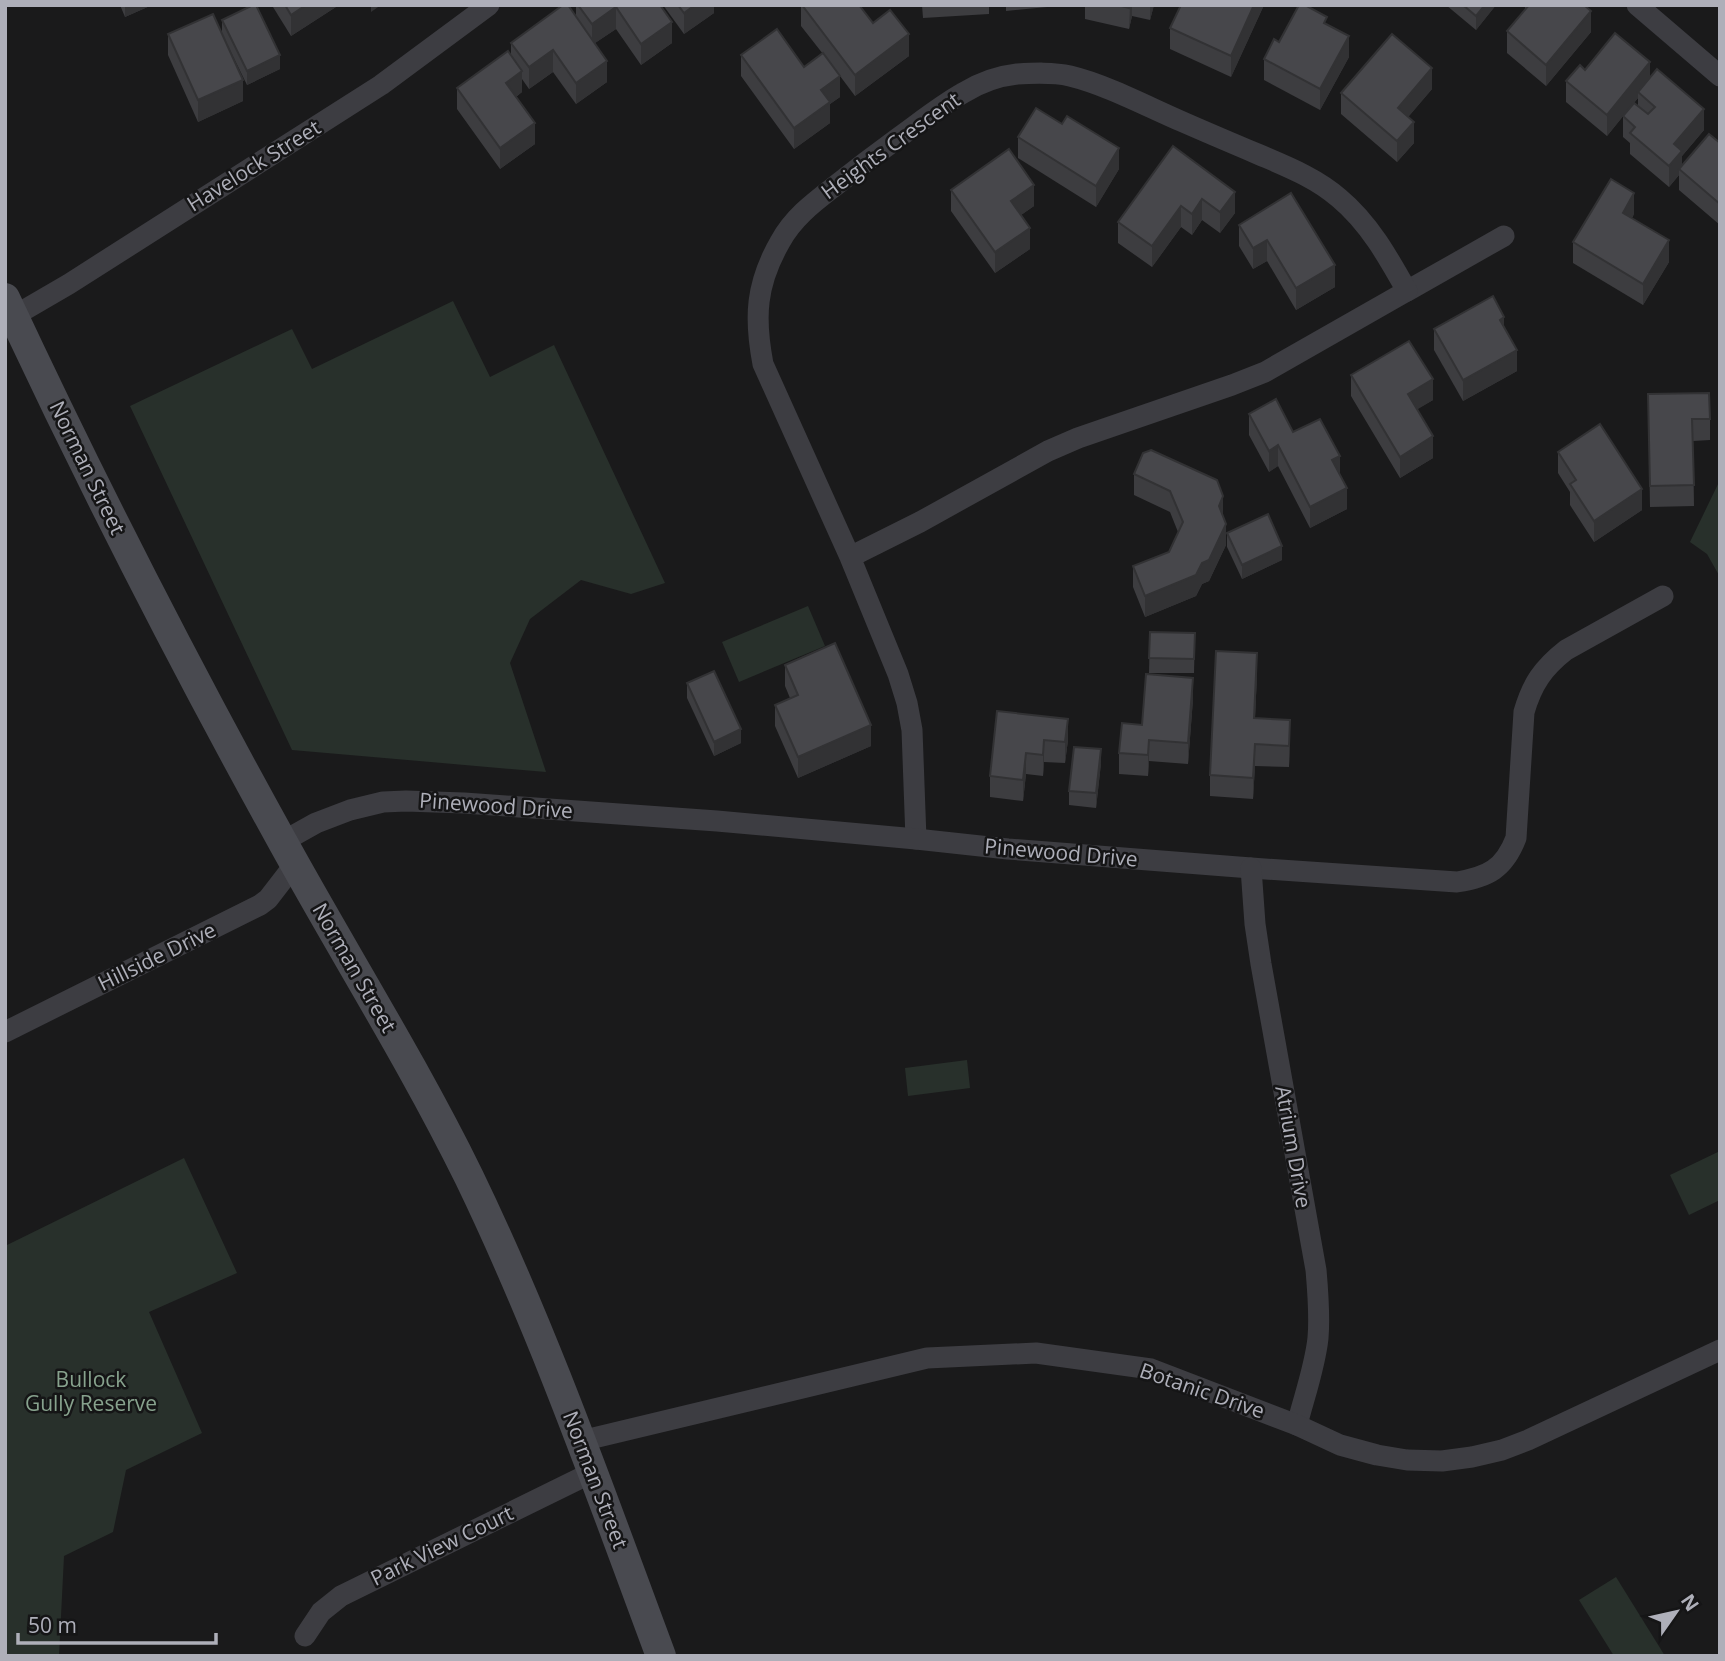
<svg xmlns="http://www.w3.org/2000/svg" width="1725" height="1661" font-family="'Open Sans',sans-serif">
  <rect width="100%" height="100%" fill="#1a1a1b"/>
  <g fill="#28302b">
    <polygon points="453,301 490,377 554,345 665,583 631,594 581,580 530,619 510,663 546,772 292,750 130,406 292,329 312,369"/>
    <polygon points="1720,480 1720,577 1707,554 1690,542"/>
    <polygon points="808,606 825,646 739,682 722,642"/>
    <polygon points="967,1060 970,1088 908,1096 905,1068"/>
    <polygon points="1720,1151 1720,1200 1689,1215 1670,1175"/>
    <polygon points="184,1158 237,1273 149,1312 202,1433 126,1470 113,1532 64,1556 59,1656 5,1656 5,1246"/>
    <polygon points="1616,1577 1665,1656 1614,1656 1579,1600"/>
  </g>
  <g fill="none" stroke-linecap="round" stroke-linejoin="round">
    <g stroke="#3d3d42" stroke-width="21">
      <polyline points="1637,5 1720,76"/>
      <polyline points="1407,291 1504,236"/>
      <polyline points="14,316 69,284 381,85 489,5"/>
      <path d="M850,557l70,-35 128,-71 30,-13 154,-53 33,-13 142,-81c-19,-34 -38,-68 -68,-93 -23,-20 -51,-31 -79,-43 -26,-11 -52,-22 -77,-33 -35,-15 -76,-37 -113,-46 -17,-4 -36,-3 -53,-2 -18,2 -38,9 -54,19 -23,13 -44,30 -65,45 -22,16 -43,32 -63,48 -22,17 -42,32 -55,56 -24,42 -26,75 -17,122l87,193 48,117 9,29 5,27 4,109"/>
      <path d="M282,842l34,-19 34,-13 33,-8 23,-1 58,2 253,18 199,18 92,10 243,19 206,14c31,-5 47,-13 59,-44l8,-126c8,-28 19,-44 42,-62l97,-54"/>
      <path d="M1251,868l4,56 6,40 55,306c2,23 4,45 2,68 -3,29 -14,59 -21,87"/>
      <polyline points="5,1032 260,905 268,899 295,864"/>
      <polyline points="581,1441 927,1358 1036,1353 1151,1369 1297,1425 1340,1445 1377,1455 1407,1460 1442,1461 1472,1457 1502,1450 1528,1440 1720,1350"/>
      <polyline points="305,1636 321,1612 341,1596 593,1472"/>
    </g>
    <path stroke="#494a50" stroke-width="30" d="M5,298c86,184 178,364 276,541 62,113 131,222 188,338 75,155 132,318 192,479"/>
  </g>
  <g fill="#3d3d40" fill-rule="evenodd">
    <polygon points="120,5 152,5 125,17"/>
    <polygon points="273,5 339,5 291,36 273,7"/>
    <polygon points="576,5 660,5 672,43 641,65 616,29 595,43 607,82 576,104 553,72 529,89 522,79 522,92 516,97 535,144 500,169 457,109 457,88 511,56 511,43 576,17"/>
    <polygon points="663,5 714,5 714,13 684,34"/>
    <polygon points="801,5 873,23 909,56 855,96 840,76 840,97 830,104 830,123 794,149 741,76 741,55 804,67 823,54 801,26"/>
    <polygon points="922,5 989,5 989,14 923,18"/>
    <polygon points="1006,5 1068,5 1006,11"/>
    <polygon points="1085,5 1154,5 1150,20 1132,16 1129,29 1085,19"/>
    <polygon points="1181,5 1264,5 1231,77 1170,49 1170,28"/>
    <polygon points="1446,5 1496,5 1476,30"/>
    <polygon points="1525,5 1584,5 1591,32 1546,86 1507,53 1507,31 1525,10"/>
    <polygon points="222,20 280,69 247,85 224,38 243,101 198,122 168,55 168,34 222,34"/>
    <polygon points="1327,24 1349,57 1320,110 1264,80 1264,59 1279,42"/>
    <path d="M1585,70l65,8 54,52 -22,26v10l38,-23v82l-41,-35v-15l-10,12 -39,-33v-11l-7,-6v-21l-16,20 -41,-34v-21zM1638,98v8l-10,4z"/>
    <polygon points="1432,89 1408,117 1414,143 1397,162 1341,114 1341,93"/>
    <polygon points="1018,137 1119,169 1096,207 1018,158"/>
    <polygon points="1173,146 1235,213 1220,233 1202,220 1192,235 1181,227 1152,267 1118,243 1118,222"/>
    <polygon points="951,190 1034,206 1021,215 1030,249 995,273 951,211"/>
    <polygon points="1291,193 1335,287 1296,310 1267,261 1253,269 1239,246 1239,225"/>
    <polygon points="1634,214 1632,218 1669,262 1643,305 1573,263 1573,242"/>
    <polygon points="1434,329 1517,371 1463,401 1434,350"/>
    <polygon points="1351,375 1433,400 1417,409 1433,458 1400,478 1351,396"/>
    <polygon points="1648,394 1710,419 1710,440 1693,441 1694,506 1650,507"/>
    <polygon points="1249,414 1293,432 1340,475 1347,509 1310,528 1278,466 1269,472 1249,435"/>
    <polygon points="1558,452 1642,510 1594,542 1570,505 1570,492 1558,473"/>
    <polygon points="1143,453 1223,517 1226,545 1209,581 1202,584 1196,596 1145,617 1133,587 1133,566 1169,552 1178,532 1170,512 1134,495 1134,474"/>
    <polygon points="1227,533 1282,560 1242,579 1227,547"/>
    <polygon points="1150,632 1195,633 1194,673 1149,673"/>
    <polygon points="785,665 871,746 798,778 775,726 775,705 790,698 785,686"/>
    <polygon points="1257,674 1255,718 1290,741 1289,767 1255,766 1253,799 1210,796 1210,775"/>
    <polygon points="687,683 741,743 714,756 687,698"/>
    <polygon points="1193,699 1188,764 1149,761 1148,776 1119,774 1119,753 1142,725"/>
    <polygon points="997,711 1068,740 1065,763 1044,762 1043,776 1026,774 1023,801 990,797 990,776"/>
    <polygon points="1101,763 1096,808 1069,805 1069,791"/>
  </g>
  <g fill="#323234">
    <polygon points="125,5 152,5 125,17"/>
    <polygon points="306,5 339,5 291,36 291,15"/>
    <polygon points="371,5 381,5 371,12"/>
    <polygon points="695,5 714,5 714,13 684,34 684,13"/>
    <polygon points="1130,5 1132,5 1132,16 1129,29"/>
    <polygon points="1150,5 1154,5 1150,20"/>
    <polygon points="1254,5 1264,5 1231,77 1231,56"/>
    <polygon points="1485,5 1496,5 1476,30 1476,16"/>
    <polygon points="616,7 616,29 592,45 592,24"/>
    <polygon points="1591,11 1591,32 1546,86 1546,65"/>
    <polygon points="672,22 672,43 641,65 641,44"/>
    <polygon points="909,34 909,56 855,96 855,75"/>
    <polygon points="1349,36 1349,57 1320,110 1320,89"/>
    <polygon points="553,50 553,72 529,89 529,67"/>
    <polygon points="280,55 280,69 247,85 247,71"/>
    <polygon points="607,61 607,82 576,104 576,83"/>
    <polygon points="1650,62 1650,83 1638,92 1638,98 1607,136 1607,115"/>
    <polygon points="1432,68 1432,89 1398,129 1398,108"/>
    <polygon points="522,71 522,92 506,104 506,83"/>
    <polygon points="840,76 840,97 830,104 830,123 794,149 794,128 821,90"/>
    <polygon points="243,80 243,101 198,122 198,100"/>
    <polygon points="1704,109 1704,130 1682,156 1682,171 1679,169 1679,175 1669,187 1669,166 1674,144"/>
    <polygon points="1414,122 1414,143 1397,162 1397,141"/>
    <polygon points="535,123 535,144 500,169 500,148"/>
    <polygon points="1119,148 1119,169 1096,207 1096,186"/>
    <polygon points="1034,185 1034,206 1011,222 1011,201"/>
    <polygon points="1235,192 1235,213 1220,233 1220,212"/>
    <polygon points="1634,193 1634,214 1623,234 1623,213"/>
    <polygon points="1202,199 1202,220 1192,235 1192,214"/>
    <polygon points="1181,206 1181,227 1152,267 1152,246"/>
    <polygon points="1030,228 1030,249 995,273 995,252"/>
    <polygon points="1267,240 1267,261 1253,269 1253,248"/>
    <polygon points="1669,240 1669,262 1643,305 1643,284"/>
    <polygon points="1335,265 1335,287 1296,310 1296,288"/>
    <polygon points="1504,317 1504,338 1500,320"/>
    <polygon points="1517,350 1517,371 1463,401 1463,380"/>
    <polygon points="1433,379 1433,400 1408,415 1408,394"/>
    <polygon points="1433,436 1433,458 1400,478 1400,457"/>
    <polygon points="1278,445 1278,466 1269,472 1269,451"/>
    <polygon points="1340,456 1340,478 1332,460"/>
    <polygon points="1347,488 1347,509 1310,528 1310,507"/>
    <polygon points="1642,489 1642,510 1594,542 1594,521"/>
    <polygon points="1223,496 1223,517 1219,506"/>
    <polygon points="1226,524 1226,545 1209,581 1202,584 1196,596 1145,617 1145,596 1202,563"/>
    <polygon points="1282,546 1282,560 1242,579 1242,565"/>
    <polygon points="1257,653 1257,674 1254,739 1254,718"/>
    <polygon points="1193,678 1193,699 1188,764 1188,743"/>
    <polygon points="1068,719 1068,740 1065,763 1065,742"/>
    <polygon points="1290,720 1290,741 1289,767 1289,746"/>
    <polygon points="871,725 871,746 798,778 798,757"/>
    <polygon points="741,729 741,743 714,756 714,742"/>
    <polygon points="1044,740 1044,762 1043,776 1043,755"/>
    <polygon points="1149,740 1149,761 1148,776 1148,755"/>
    <polygon points="1255,744 1255,766 1253,799 1253,778"/>
    <polygon points="1101,749 1101,763 1096,808 1096,793"/>
    <polygon points="1026,753 1026,774 1023,801 1023,780"/>
  </g>
  <g fill="#47474b" stroke="#323234" stroke-width="2">
    <polygon points="253,5 256,5 280,55 247,71 222,20"/>
    <polygon points="285,5 306,5 291,15"/>
    <polygon points="563,5 568,5 607,61 576,83 553,50 529,67 511,43"/>
    <polygon points="578,5 660,5 672,22 641,44 616,7 592,24"/>
    <polygon points="678,5 695,5 684,13"/>
    <polygon points="802,5 859,5 873,23 890,10 909,34 855,75"/>
    <polygon points="1118,5 1130,5 1129,8"/>
    <polygon points="1181,5 1254,5 1231,56 1170,28"/>
    <polygon points="1299,5 1305,5 1327,17 1324,23 1349,36 1320,89 1264,59 1274,39 1279,42"/>
    <polygon points="1463,5 1485,5 1476,16"/>
    <polygon points="1529,5 1584,5 1591,11 1546,65 1507,31"/>
    <polygon points="213,14 243,80 198,100 168,34"/>
    <polygon points="777,29 804,67 823,53 840,76 821,90 830,102 794,128 741,55"/>
    <polygon points="1615,33 1650,62 1607,115 1566,81 1580,65 1585,70"/>
    <polygon points="1392,34 1432,68 1398,108 1414,122 1397,141 1341,93"/>
    <polygon points="508,51 522,71 506,83 535,123 500,148 457,88"/>
    <polygon points="1657,69 1704,109 1674,144 1682,151 1669,166 1630,133 1635,127 1623,116 1634,103 1648,114 1655,107 1638,92"/>
    <polygon points="1036,108 1062,124 1067,116 1119,148 1096,186 1018,137"/>
    <polygon points="1709,134 1720,143 1720,204 1679,169"/>
    <polygon points="1173,146 1235,192 1220,212 1202,199 1192,214 1181,206 1152,246 1118,222"/>
    <polygon points="1009,149 1034,185 1011,201 1030,228 995,252 951,190"/>
    <polygon points="1611,179 1634,193 1623,213 1669,240 1643,284 1573,242"/>
    <polygon points="1291,193 1335,265 1296,288 1267,240 1253,248 1239,225"/>
    <polygon points="1493,296 1504,317 1500,320 1517,350 1463,380 1434,329"/>
    <polygon points="1409,341 1433,379 1408,394 1433,436 1400,457 1351,375"/>
    <polygon points="1709,393 1710,419 1692,419 1694,485 1650,486 1648,394"/>
    <polygon points="1276,399 1293,432 1320,419 1340,456 1332,460 1347,488 1310,507 1278,445 1269,451 1249,414"/>
    <polygon points="1600,424 1642,489 1594,521 1570,484 1576,480 1558,452"/>
    <polygon points="1151,450 1217,480 1223,496 1219,506 1226,524 1209,560 1202,563 1196,575 1145,596 1133,566 1169,552 1183,522 1170,491 1134,474 1143,453"/>
    <polygon points="1268,514 1282,546 1242,565 1227,533"/>
    <polygon points="1150,632 1195,633 1194,659 1149,658"/>
    <polygon points="835,643 871,725 798,757 775,705 798,695 785,665"/>
    <polygon points="1216,651 1257,653 1254,718 1290,720 1289,746 1255,744 1253,778 1210,775"/>
    <polygon points="714,671 741,729 714,742 687,683"/>
    <polygon points="1146,674 1193,678 1188,743 1149,740 1148,755 1119,753 1122,723 1142,725"/>
    <polygon points="997,711 1068,719 1065,742 1044,740 1043,755 1026,753 1023,780 990,776"/>
    <polygon points="1074,747 1101,749 1096,793 1069,791"/>
  </g>
  <g text-anchor="middle" stroke-width="5" stroke-linejoin="round" paint-order="stroke">
    <g font-size="21" fill="#aeafb9" stroke="#151516">
      <text transform="translate(891 146) rotate(-36)" y="7">Heights Crescent</text>
      <text transform="translate(254 166) rotate(-32)" y="7">Havelock Street</text>
      <text transform="translate(87 468) rotate(64)" y="7">Norman Street</text>
      <text transform="translate(496 806) rotate(4)" y="7">Pinewood Drive</text>
      <text transform="translate(1061 853) rotate(5)" y="7">Pinewood Drive</text>
      <text transform="translate(157 957) rotate(-26)" y="7">Hillside Drive</text>
      <text transform="translate(354 968) rotate(60)" y="7">Norman Street</text>
      <text transform="translate(1293 1147) rotate(80)" y="7">Atrium Drive</text>
      <text transform="translate(1202 1391) rotate(19)" y="7">Botanic Drive</text>
      <text transform="translate(595 1480) rotate(69)" y="7">Norman Street</text>
      <text transform="translate(442 1546) rotate(-26)" y="7">Park View Court</text>
    </g>
    <g font-size="21" fill="#87a28d" stroke="#151516">
      <text x="91" y="1387">Bullock<tspan x="91" dy="24">Gully Reserve</tspan></text>
    </g>
  </g>
  <rect width="1725" height="1661" fill="none" stroke="#aeafb9" stroke-width="14"/>
  <g transform="translate(1676 1612) rotate(56)" stroke="#151516" stroke-width="5" paint-order="stroke">
  <path d="M0-5L12 26L0 18L-12 26Z" fill="#aeafb9"/>
  <text y="-10" font-size="19" font-weight="bold" text-anchor="middle" fill="#aeafb9">N</text>
  </g>
  <path d="M18 1633v10h198v-10" fill="none" stroke="#aeafb9" stroke-width="3.5"/>
  <text x="28" y="1633" font-size="21" fill="#aeafb9" stroke="#151516" stroke-width="5" paint-order="stroke">50 m</text>
</svg>
